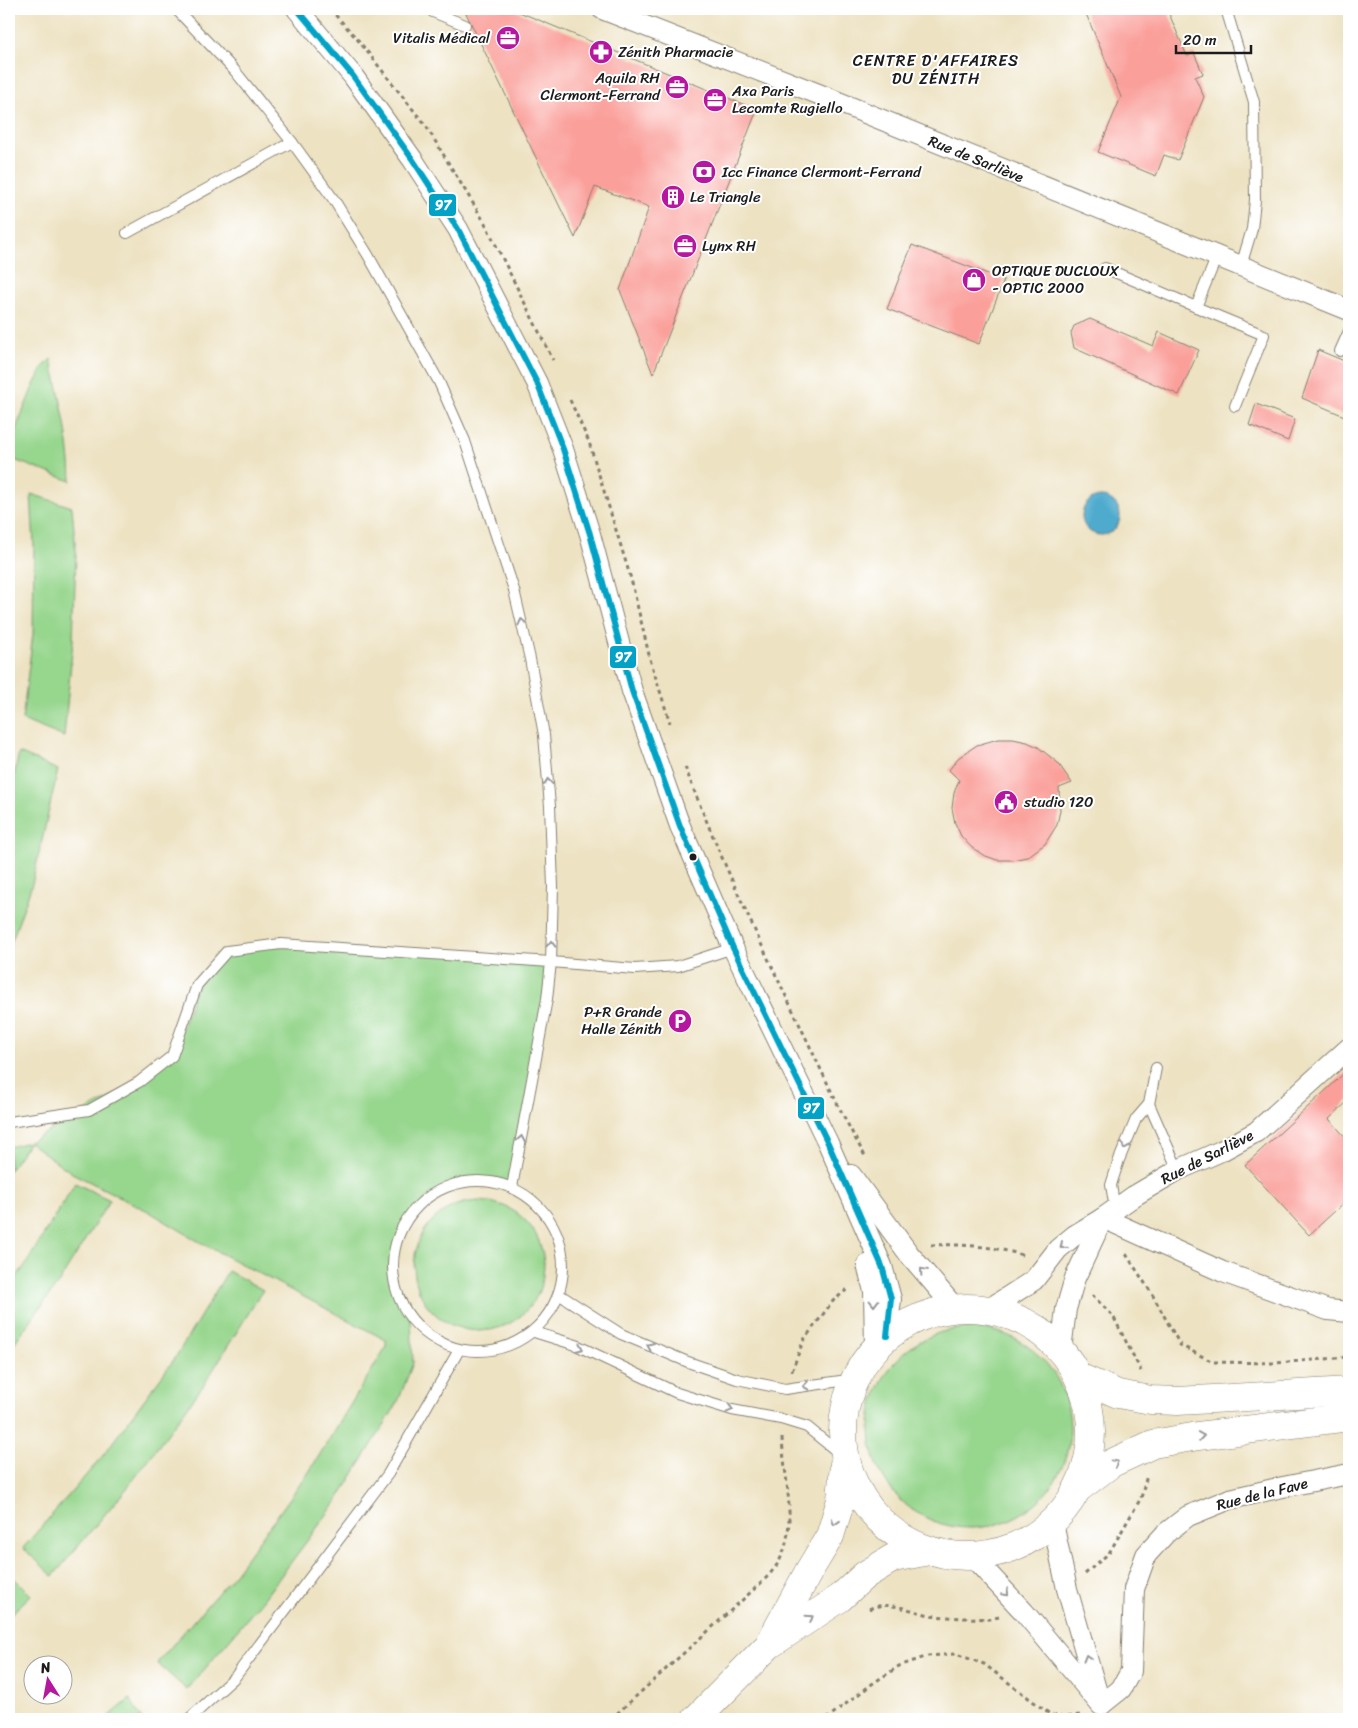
<svg xmlns="http://www.w3.org/2000/svg" width="1358" height="1728" font-family="Sriracha,sans-serif">
  <rect width="100%" height="100%" fill="#fff"/>
  <filter id="ink" filterUnits="userSpaceOnUse"><feTurbulence type="fractalNoise" baseFrequency=".02" numOctaves="2"/><feDisplacementMap in="SourceGraphic" scale="10" xChannelSelector="R" yChannelSelector="G"/><feConvolveMatrix kernelMatrix="1 2 1 2 8 2 1 2 1" color-interpolation-filters="sRGB"/></filter>
  <filter id="wash" filterUnits="userSpaceOnUse"><feTurbulence type="fractalNoise" baseFrequency=".0096" numOctaves="4" result="noise"/><feDisplacementMap in="SourceGraphic" scale="20" xChannelSelector="R" yChannelSelector="G"/><feGaussianBlur stdDeviation="1.12" result="paint"/><feColorMatrix in="noise" values="0 0 0 0 0 0 0 0 0 0 0 0 0 0 0 0 0 1.4 0 .05"/><feComposite in="paint" operator="in"/></filter>
  <g filter="url(#wash)">
    <rect width="100%" height="100%" fill="#ede2c2"/>
    <g fill="#96d68d" stroke="#597954">
      <path d="M51,359c10,41 19,80 20,122l-62,-23v-12l23,-57 11,-22z"/>
      <polygon points="31,494 72,507 76,553 73,641 64,737 22,720 33,634 34,546"/>
      <polygon points="19,753 58,770 32,884 9,949 9,798"/>
      <polygon points="281,944 551,962 512,1187 485,1180 456,1183 430,1195 410,1214 396,1239 392,1268 397,1296 411,1320 413,1363 397,1404 337,1501 262,1601 187,1690 157,1663 236,1572 309,1472 386,1347 386,1340 203,1244 148,1211 72,1173 29,1142 9,1171 9,1147 29,1142 139,1082 172,1056 197,985 227,951"/>
      <polygon points="75,1183 110,1200 57,1285 9,1350 9,1287 26,1264"/>
      <circle cx="479" cy="1266" r="65"/>
      <polygon points="228,1271 263,1290 203,1386 128,1487 53,1576 23,1548 101,1458 175,1358"/>
      <circle cx="970" cy="1428" r="100"/>
      <polygon points="9,1573 31,1595 9,1616"/>
      <polygon points="130,1699 142,1719 106,1719"/>
    </g>
    <circle fill="#4fabcd" stroke="#366474" cx="1101" cy="516" r="19"/>
    <g id="blocks">
      <g fill="#fa9f9a">
        <polygon points="464,9 512,9 757,110 653,374 620,290 649,207 595,187 575,238"/>
        <polygon points="1084,9 1167,9 1187,56 1194,53 1203,74 1195,77 1204,97 1178,160 1164,155 1156,176 1098,152 1121,97"/>
        <polygon points="912,245 1004,280 979,344 887,309"/>
        <polygon points="1090,319 1153,346 1159,332 1199,350 1179,395 1074,348 1071,333 1074,326"/>
        <polygon points="1318,350 1349,363 1349,418 1302,398"/>
        <polygon points="1256,404 1295,419 1288,441 1249,425"/>
        <polygon points="998,739 1013,739 1027,742 1038,747 1058,763 1072,783 1059,788 1060,810 1057,825 1045,844 1027,857 1012,860 997,860 983,855 971,847 961,836 955,823 952,808 954,793 959,780 949,770 958,758 977,745"/>
        <polygon points="1349,1069 1349,1100 1329,1119 1349,1141 1349,1198 1309,1235 1245,1165"/>
      </g>
    </g>
  </g>
  <g filter="url(#ink)">
    <use href="#blocks" fill-opacity="0" stroke="#847f6f" stroke-width="1"/>
    <g fill="none" stroke-linecap="round" stroke-linejoin="round">
      <g stroke="#847f6f" stroke-width="12">
        <g id="lane">
          <polyline points="176,9 235,71 292,142 334,200 368,255 439,382 465,441 514,590 530,659 544,735 550,806 553,887 551,962 547,999 512,1187"/>
          <polyline points="430,9 433,12 465,25"/>
          <polyline points="1226,9 1254,102 1255,200 1252,229 1241,266"/>
          <polyline points="127,233 292,142"/>
          <polyline points="1217,256 1196,307 1264,335 1235,406"/>
          <polyline points="1105,268 1196,307"/>
          <polyline points="1340,351 1349,331"/>
          <polyline points="1149,1104 1178,1170"/>
          <polyline points="9,1122 89,1110 139,1082 172,1056 197,985 227,951 281,944 551,962 635,969 678,966 733,948"/>
          <circle cx="478" cy="1266" r="85"/>
          <polyline points="1115,1209 1111,1185 1119,1160 1136,1119 1149,1104 1156,1068"/>
          <polyline points="560,1295 621,1334 688,1362 737,1379 785,1389 854,1379"/>
          <polyline points="534,1332 576,1345 677,1393 732,1410 781,1419 807,1427 844,1457"/>
          <polyline points="189,1719 235,1677 388,1474 459,1350"/>
        </g>
      </g>
      <g stroke="#847f6f" stroke-width="22">
        <g id="street">
          <polyline points="297,9 353,76 413,160 458,229 537,383 563,449 590,534 632,691 680,826 733,948 828,1143 882,1266 891,1299 887,1336"/>
          <polyline points="602,9 821,95 1349,310"/>
          <polyline points="851,1175 909,1254 955,1308"/>
          <polyline points="1103,1218 1223,1272 1328,1310 1349,1312"/>
          <polyline points="867,1265 874,1291 875,1350"/>
          <polyline points="989,1309 1034,1280 1058,1249 1075,1235 1103,1218 1134,1196 1178,1170 1221,1151 1256,1132 1349,1048"/>
          <polyline points="1061,1350 1066,1309 1075,1278 1103,1218"/>
          <polyline points="1053,1523 1067,1589 1098,1696"/>
          <polyline points="973,1557 1024,1612 1101,1705"/>
          <polyline points="1101,1705 1121,1689 1131,1671 1134,1589 1146,1555 1166,1533 1188,1516 1230,1499 1278,1488 1349,1474"/>
        </g>
      </g>
      <g stroke="#847f6f" stroke-width="29">
        <g id="secondary">
          <circle cx="967" cy="1432" r="124"/>
          <polyline points="1079,1377 1118,1394 1151,1400 1178,1401 1349,1391"/>
          <polyline points="1080,1487 1112,1463 1153,1444 1198,1436 1349,1417"/>
          <polyline points="771,1641 809,1571 830,1536 841,1500 844,1464"/>
          <polyline points="696,1719 769,1645 840,1598 865,1575 893,1558 929,1551"/>
        </g>
      </g>
      <g stroke="#847f6f" stroke-width="3" stroke-dasharray="4 4" stroke-linecap="butt">
        <polyline points="330,9 358,40 426,126 485,223 553,360"/>
        <polyline points="570,400 589,442 631,579 650,659 670,723"/>
        <path d="M685,767c32,84 70,165 109,246 23,48 45,97 71,143"/>
        <path d="M931,1245c31,-1 64,1 94,11"/>
        <polyline points="1126,1254 1152,1294 1180,1345 1213,1362 1276,1363 1349,1357"/>
        <polyline points="1092,1295 1113,1316 1141,1371"/>
        <polyline points="792,1371 803,1341 833,1301 850,1287"/>
        <polyline points="1085,1574 1109,1553 1141,1498 1147,1475"/>
        <path d="M869,1609c21,-10 45,4 66,7 18,2 37,2 55,3l9,-2"/>
        <path d="M611,1719l150,-136c6,-6 13,-13 17,-20 21,-35 6,-87 4,-125"/>
        <polyline points="826,1719 872,1684 899,1666 928,1656 956,1654 984,1664 1051,1715 1066,1717 1080,1715"/>
      </g>
      <use href="#lane" stroke="#fff" stroke-width="10"/>
      <use href="#street" stroke="#fff" stroke-width="20"/>
      <use href="#secondary" stroke="#fff" stroke-width="28"/>
      <g stroke="#fff" stroke-width="10">
        <polyline id="bus-1" points="297,9 353,76 413,160 458,229 537,383 563,449 590,534 632,691 680,826 733,948 828,1143 882,1266 891,1299 887,1336"/>
      </g>
      <use href="#bus-1" stroke="#01a2c5" stroke-width="6"/>
    </g>
    <defs><path id="oneway-chevron" d="M-2-3.5L2.5 0L-2 3.5" fill="none" stroke-width="1.6" stroke-linecap="round" stroke-linejoin="round" transform="scale(1.25)"/></defs>
    <g stroke="#999">
      <use href="#oneway-chevron" transform="translate(522 622) rotate(-103)"/>
      <use href="#oneway-chevron" transform="translate(548 782) rotate(-95)"/>
      <use href="#oneway-chevron" transform="translate(551 944) rotate(-88)"/>
      <use href="#oneway-chevron" transform="translate(521 1139) rotate(-80)"/>
      <use href="#oneway-chevron" transform="translate(1125 1146) rotate(113)"/>
      <use href="#oneway-chevron" transform="translate(1063 1246) rotate(139)"/>
      <use href="#oneway-chevron" transform="translate(923 1271) rotate(-131)"/>
      <use href="#oneway-chevron" transform="translate(874 1303) rotate(89)"/>
      <use href="#oneway-chevron" transform="translate(650 1346) rotate(-157)"/>
      <use href="#oneway-chevron" transform="translate(580 1348) rotate(23)"/>
      <use href="#oneway-chevron" transform="translate(806 1386) rotate(172)"/>
      <use href="#oneway-chevron" transform="translate(730 1409) rotate(15)"/>
      <use href="#oneway-chevron" transform="translate(1201 1436) rotate(-9)"/>
      <use href="#oneway-chevron" transform="translate(1115 1463) rotate(-29)"/>
      <use href="#oneway-chevron" transform="translate(835 1522) rotate(107)"/>
      <use href="#oneway-chevron" transform="translate(1006 1593) rotate(47)"/>
      <use href="#oneway-chevron" transform="translate(810 1618) rotate(-33)"/>
      <use href="#oneway-chevron" transform="translate(1087 1658) rotate(-106)"/>
    </g>
  </g>
  <defs>
    <g id="office-disc" transform="scale(1.25)"><circle r="9.5" fill="#b5179e" stroke="#fff"/><path d="M-6-3h4V-5.5h4V-3h4V5H-6ZM-1-4.5V-3h2v-1.5ZM-6 0V1H6V0Z" fill="#fff"/></g>
    <g id="pharmacy-disc" transform="scale(1.25)"><circle r="9.5" fill="#b5179e" stroke="#fff"/><path d="M-2-6h4v4h4v4h-4v4h-4v-4h-4v-4h4Z" fill="#fff"/></g>
    <g id="bank-disc" transform="scale(1.25)"><circle r="9.5" fill="#b5179e" stroke="#fff"/><path d="M-6-4H6V4H-6ZM0-2.3a2.3 2.3 0 1 0 0 4.6a2.3 2.3 0 1 0 0-4.6Z" fill="#fff"/></g>
    <g id="building-disc" transform="scale(1.25)"><circle r="9.5" fill="#b5179e" stroke="#fff"/><path d="M-4-6H4V6H1V3H-1V6H-4ZM-2.5-4.3h1.7v1.8h-1.7ZM.8-4.3h1.7v1.8H.8ZM-2.5-1h1.7V.8h-1.7ZM.8-1h1.7V.8H.8Z" fill="#fff"/></g>
    <g id="shop-disc" transform="scale(1.25)"><circle r="9.5" fill="#b5179e" stroke="#fff"/><path d="M-5-2.5h2.3a2.7 3.5 0 0 1 5.4 0H5L5.5 6h-11ZM-1.5-2.5h3a1.5 2.3 0 0 0-3 0Z" fill="#fff"/></g>
    <g id="civic-disc" transform="scale(1.25)"><circle r="9.5" fill="#b5179e" stroke="#fff"/><path d="M-.6-6.5H3V-4.5H.6V-3L4-1V1h2V6H-6V1h2V-1L-.6-3ZM-1.2 2.5V6h2.4V2.5Z" fill="#fff"/></g>
    <g id="parking-disc" transform="scale(1.25)"><circle r="9.5" fill="#b5179e" stroke="#fff"/><path d="M-3.5-5.5H1a3.5 3.5 0 0 1 0 7H-1V5.5H-3.5ZM-1-3.4V-.6H.8a1.4 1.4 0 0 0 0-2.8Z" fill="#fff"/></g>
  </defs>
  <g fill-rule="evenodd">
    <use href="#office-disc" x="508" y="38"/>
    <use href="#pharmacy-disc" x="601" y="52"/>
    <use href="#office-disc" x="677" y="87"/>
    <use href="#office-disc" x="715" y="100"/>
    <use href="#bank-disc" x="704" y="172"/>
    <use href="#building-disc" x="673" y="197"/>
    <use href="#office-disc" x="685" y="246"/>
    <use href="#shop-disc" x="974" y="280"/>
    <use href="#civic-disc" x="1006" y="802"/>
    <use href="#parking-disc" x="680" y="1021"/>
  </g>
  <circle fill="#1c1c1c" stroke="#fff" stroke-width="2" cx="693" cy="857" r="4.5"/>
  <g text-anchor="middle" stroke-width="4" stroke-linejoin="round" paint-order="stroke">
    <g font-size="15" fill="#1c1c1c" stroke="#fff" text-anchor="start">
      <text x="490" y="43" text-anchor="end">Vitalis Médical</text>
      <text x="618" y="57">Zénith Pharmacie</text>
      <text x="660" y="83" text-anchor="end">Aquila RH<tspan x="660" dy="17">Clermont-Ferrand</tspan></text>
      <text x="732" y="96">Axa Paris<tspan x="732" dy="17">Lecomte Rugiello</tspan></text>
      <text x="722" y="177">Icc Finance Clermont-Ferrand</text>
      <text x="690" y="202">Le Triangle</text>
      <text x="702" y="251">Lynx RH</text>
      <text x="992" y="276">OPTIQUE DUCLOUX<tspan x="992" dy="17">- OPTIC 2000</tspan></text>
      <text x="1024" y="807">studio 120</text>
      <text x="662" y="1017" text-anchor="end">P+R Grande<tspan x="662" dy="17">Halle Zénith</tspan></text>
    </g>
    <g font-size="15" fill="#1c1c1c" stroke="#fff">
      <text transform="translate(976 159) rotate(22)" y="5">Rue de Sarliève</text>
      <text transform="translate(1207 1157) rotate(-27)" y="5">Rue de Sarliève</text>
      <text transform="translate(1262 1494) rotate(-14)" y="5">Rue de la Fave</text>
    </g>
    <g font-size="16" letter-spacing="1" fill="#1c1c1c" stroke="#fff">
      <text x="936" y="66">CENTRE D'AFFAIRES<tspan x="936" dy="18">DU ZÉNITH</tspan></text>
    </g>
  </g>
  <g stroke="#fff" stroke-width="2">
    <rect x="428" y="193" width="29" height="24" rx="5" fill="#01a2c5"/>
    <rect x="609" y="645" width="28" height="24" rx="5" fill="#01a2c5"/>
    <rect x="797" y="1096" width="28" height="24" rx="5" fill="#01a2c5"/>
  </g>
  <g font-size="14" text-anchor="middle" font-weight="bold" fill="#fff">
    <text x="443" y="210">97</text>
    <text x="623" y="662">97</text>
    <text x="811" y="1113">97</text>
  </g>
  <rect width="1358" height="1728" fill="none" stroke="#fff" stroke-width="30"/>
  <g transform="translate(48 1680) rotate(349)"><circle r="24" fill="#ffffff" stroke="#a4a4a4"/>
  <path d="M0-4L9 19L0 12L-9 19Z" fill="#b5179e"/>
  <text y="-8" font-size="14" font-weight="bold" text-anchor="middle" fill="#1c1c1c">N</text>
  </g>
  <path d="M1176 45v8h75v-8" fill="none" stroke="#1c1c1c" stroke-width="2.5"/>
  <text x="1183" y="45" font-size="15" fill="#1c1c1c" stroke="#ffffff" stroke-width="4" paint-order="stroke">20 m</text>
</svg>
